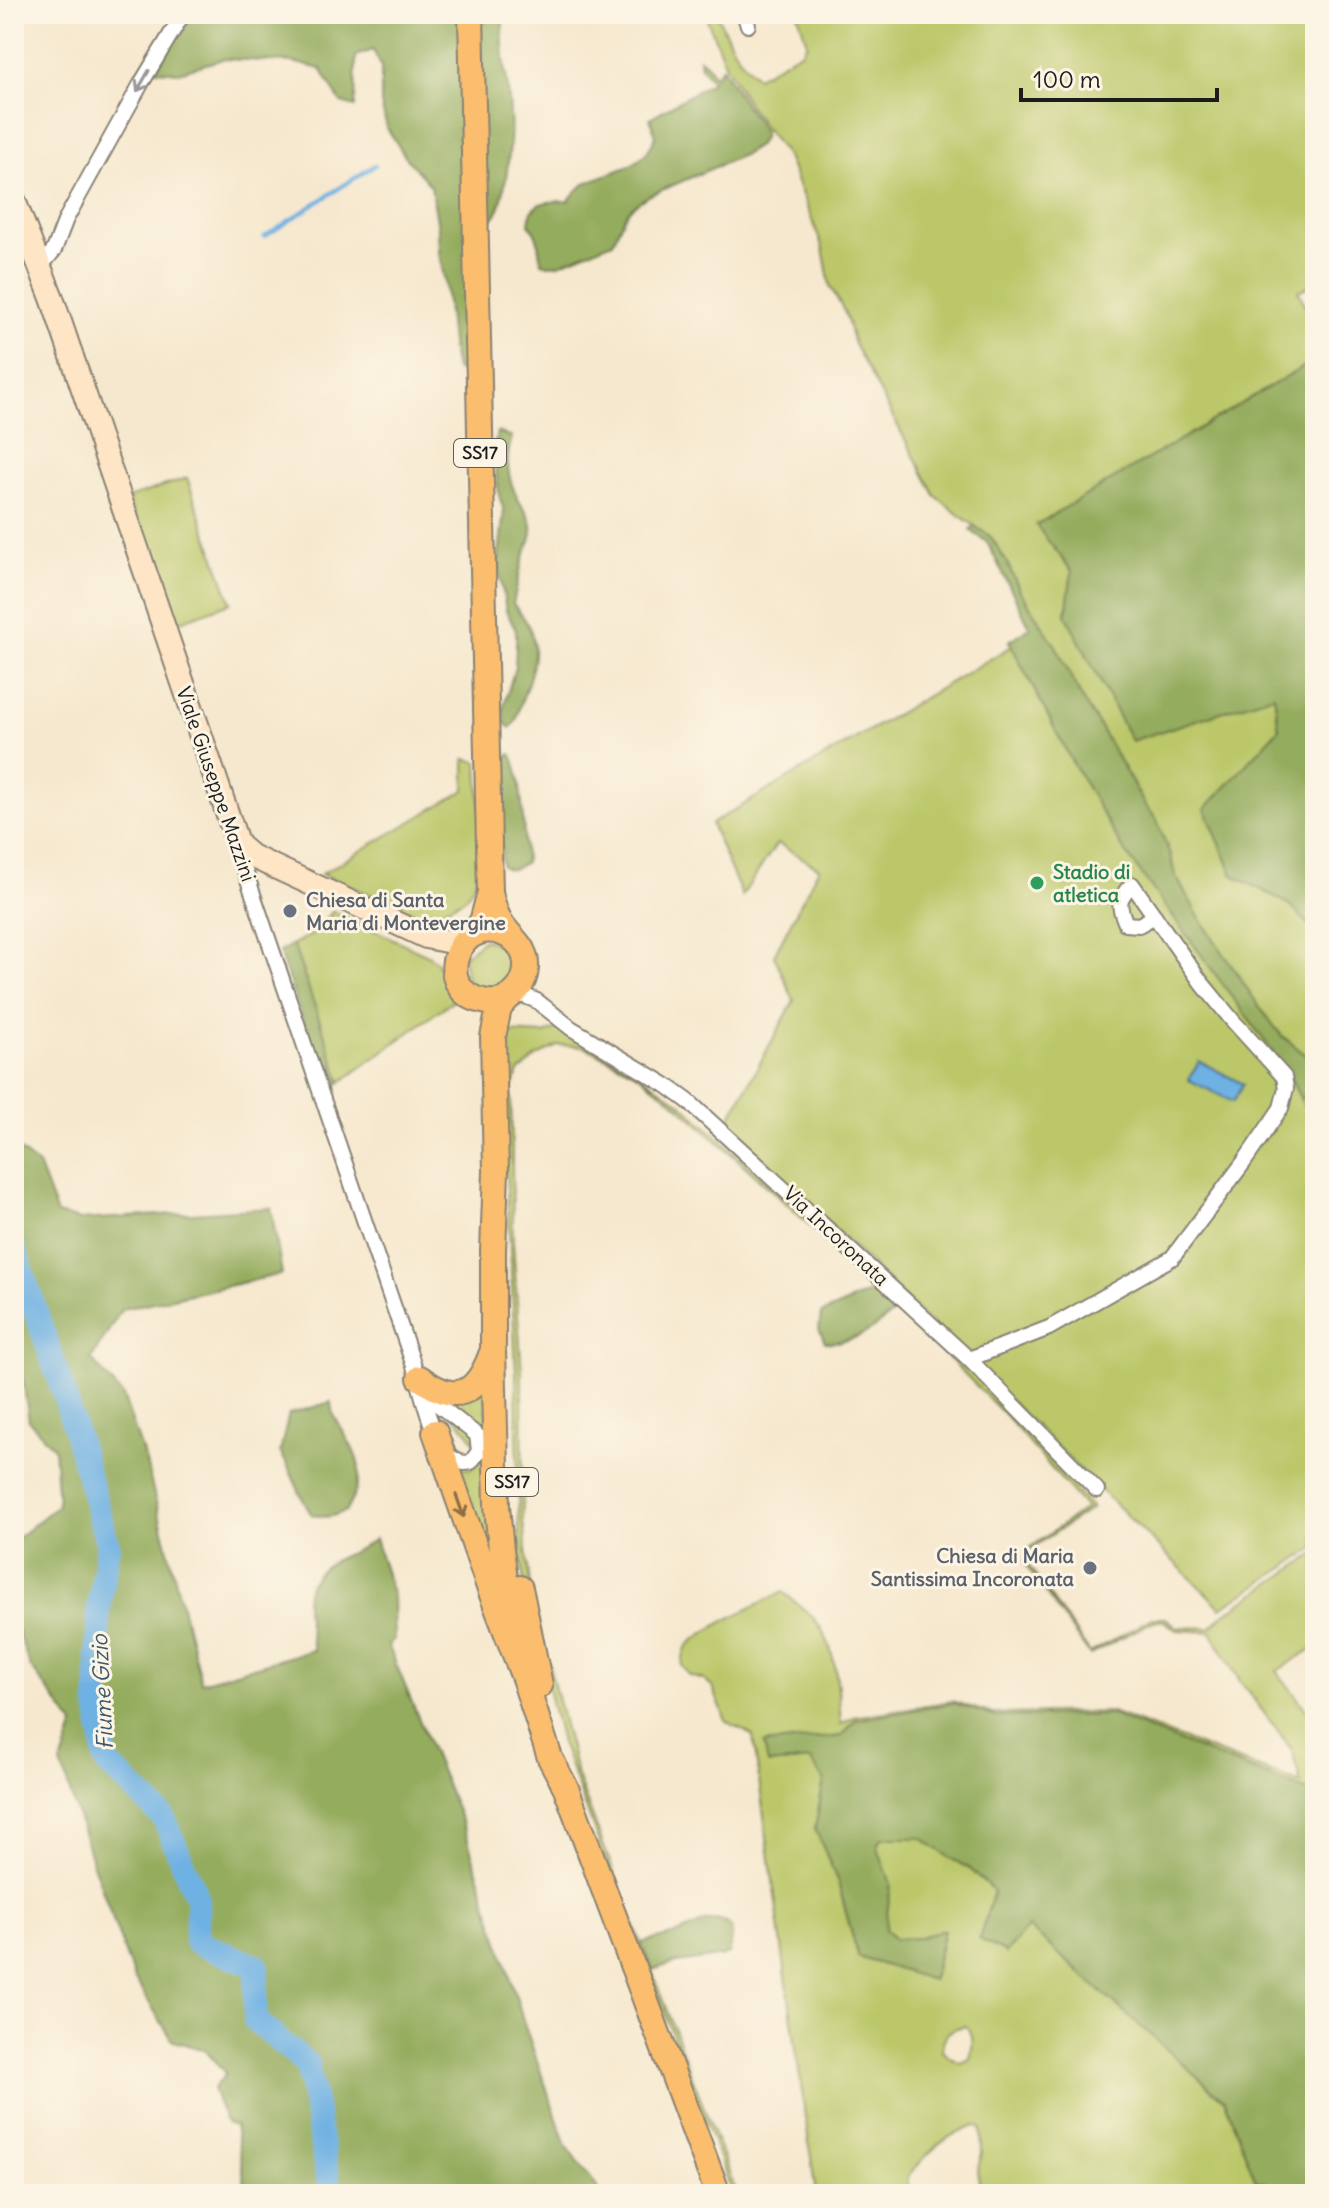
<svg xmlns="http://www.w3.org/2000/svg" width="1329" height="2208" font-family="Delius,sans-serif">
  <rect width="100%" height="100%" fill="#fcf5e5"/>
  <filter id="ink" filterUnits="userSpaceOnUse"><feTurbulence type="fractalNoise" baseFrequency=".0125" numOctaves="2"/><feDisplacementMap in="SourceGraphic" scale="16" xChannelSelector="R" yChannelSelector="G"/><feConvolveMatrix kernelMatrix="1 2 1 2 8 2 1 2 1" color-interpolation-filters="sRGB"/></filter>
  <filter id="wash" filterUnits="userSpaceOnUse"><feTurbulence type="fractalNoise" baseFrequency=".006" numOctaves="4" result="noise"/><feDisplacementMap in="SourceGraphic" scale="32" xChannelSelector="R" yChannelSelector="G"/><feGaussianBlur stdDeviation="1.8" result="paint"/><feColorMatrix in="noise" values="0 0 0 0 0 0 0 0 0 0 0 0 0 0 0 0 0 1.4 0 .05"/><feComposite in="paint" operator="in"/></filter>
  <g filter="url(#wash)">
    <rect width="100%" height="100%" fill="#f6e8ce"/>
    <g fill="#bbc769" stroke="#6c7242" stroke-width="2" fill-rule="evenodd">
      <path d="M705,14h12c10,23 20,46 40,63l45,-26 5,-8 -9,-29h517v269l-17,8 17,35v34l-279,165 36,46 -6,44 208,79 5,35 -73,80 27,66 54,28 28,27v132l-33,-26 -22,-28 -61,-91 -24,-42 -5,-20 -14,-37 -10,-11 -49,-85 -15,-23 -25,-51 -37,-57 -14,-30 -15,-24 -32,-22 -24,-20 -81,-151 -9,-31 -15,-27 -7,-38 -36,-91 -34,-45 -27,-46z"/>
      <polygon points="187,478 231,603 172,624 128,498"/>
      <polygon points="1012,646 1070,758 1288,1073 1315,1129 1315,1548 1221,1608 727,1123 794,1001 774,955 819,868 777,843 742,896 711,824"/>
      <polygon points="465,759 478,762 483,863 472,888 464,899 440,911 417,914 321,874 465,790"/>
      <polygon points="333,911 428,955 436,961 455,999 341,1082 293,944 315,933"/>
      <polygon points="484,939 516,953 516,980 493,995 468,985 463,957"/>
      <path d="M559,1028l79,45 44,31 295,270 115,134 -60,40 -3,3 -2,12 63,90 62,-35h14l11,9 33,1 14,-14 91,-60v93l-38,24 38,50v71l-10,-1 -193,-76 -116,2 -42,-14 -112,33 -78,8 5,20 41,-4 14,20 -9,48 23,54 20,75 75,22 11,-48 -28,7 -21,1 -10,-9 -4,-71 -4,-14 5,-7h40l28,20 20,11 25,22 11,62 22,-27 197,175 31,80 35,9 4,4h-248l-14,-2 -4,2h-51l2,-8 -3,-14 5,-19 -1,-26 -6,-2c-24,8 -41,21 -57,40 -3,3 -7,6 -9,10 -3,6 -1,13 1,19h-94l-63,-458 -27,-15 -13,-33 -9,-8 -14,-4 -8,-11c1,-7 1,-13 5,-18 15,-18 74,-44 96,-55 11,10 24,18 33,29 22,28 22,69 25,103l13,-7 98,-16 41,13 119,-2 189,72 -9,-34 -52,-69 -29,-49 -34,-2 -13,-9h-11l-63,34 -66,-92 3,-13 59,-42 -80,-92 -107,-109 -220,-201 -41,-32 -53,-27 -26,-2 -23,12 -17,15 -8,19 2,152 9,131 1,147 8,73 46,182 160,418h-4l-172,-451 -36,-151 -6,-55 -3,-167 -14,-280 8,-20 -5,-38 39,2zM966,2026c10,11 6,20 4,33l-9,4 -11,-5 -8,-8c1,-17 9,-22 24,-24z"/>
      <polygon points="485,1390 500,1582 457,1474 461,1469 472,1468 484,1454 442,1399"/>
    </g>
    <g fill="#94ac5d" stroke="#58643c" stroke-width="2">
      <polygon points="187,14 465,14 472,379 456,369 451,343 445,282 439,254 438,227 431,186 406,158 387,128 381,104 381,66 373,50 356,56 355,107 341,103 321,69 292,62 223,59 179,72 156,70"/>
      <path d="M480,14h24c-5,33 5,67 6,100 2,23 -1,46 -5,69 -3,19 -5,32 -21,43z"/>
      <path d="M699,59l6,3 10,14 7,-9 28,45 14,19 -1,7 -6,8 -12,8 -97,42c-27,17 -22,19 -35,46l-54,22 -10,1 -7,-2c-7,-18 1,-22 -13,-39 1,-25 19,-22 39,-23 5,-6 11,-14 18,-18 28,-14 57,-13 70,-47l-6,-18 62,-36 -11,-16z"/>
      <polygon points="1315,360 1315,930 1287,903 1233,875 1205,809 1279,729 1274,695 1131,741 1066,615 1072,571 1036,525"/>
      <path d="M497,432l15,5c-8,24 -4,44 8,66 5,7 10,13 12,22 2,15 -9,28 -11,42 -3,12 -5,24 -8,37 5,6 11,13 15,21 14,28 1,54 -8,81 -3,10 -2,15 -10,22l-6,-6 -2,-10 13,-45 1,-21v-16l-10,-19 -8,-48 6,-52 -5,-16 -4,-31v-20z"/>
      <polygon points="974,526 991,537 1006,561 1020,591 1057,648 1082,699 1097,722 1146,807 1156,818 1170,855 1175,875 1199,917 1260,1008 1282,1036 1315,1062 1315,1084 1301,1100 1288,1073 1121,846 1070,758 1009,641 1030,627 987,542 970,530"/>
      <path d="M511,754c12,18 13,85 14,109 -8,4 -15,10 -23,3l-2,-58 4,-51z"/>
      <polygon points="293,944 341,1082 328,1092 279,952"/>
      <path d="M14,1146l24,19 19,49 23,6 191,-12 11,66 -160,35 -31,50 32,37 23,66 55,220 112,-32c-7,-43 -20,-69 28,-93 12,-5 23,-10 34,-18l18,58 1,42 -6,6 77,185 58,190 43,125 36,49h-355l-12,-68 -9,-3 -13,-34 13,-15 -21,-24 -32,-9 -39,-63 -41,-114 -32,-100 13,-39 -44,-59 -16,-44v-81l44,-36 -4,-57 -25,-27 -6,-41 -9,-1z"/>
      <path d="M878,1289l21,18c-21,20 -43,37 -74,35l-6,-13 2,-15z"/>
      <path d="M331,1402c0,10 4,15 9,24 21,36 27,46 6,85l-17,6 -17,-2c-14,-20 -19,-43 -32,-63l9,-38z"/>
      <polygon points="954,1703 996,1717 1112,1715 1305,1791 1315,1792 1315,2194 1295,2194 1291,2190 1256,2181 1225,2101 1028,1927 1006,1953 979,1939 994,1891 970,1869 950,1858 922,1838 882,1838 877,1845 891,1884 885,1930 895,1939 916,1938 944,1930 932,1980 858,1957 838,1882 815,1828 824,1780 810,1760 768,1764 764,1744 842,1736 855,1720"/>
      <polygon points="716,1920 727,1923 732,1930 730,1952 724,1956 671,1964 652,1970 641,1943 680,1933 705,1922"/>
    </g>
    <polygon fill="#6eb1e3" stroke="#456680" stroke-width="2" points="1199,1061 1243,1084 1233,1102 1189,1080"/>
    <g fill="none" stroke-linecap="round" stroke-linejoin="round">
      <polyline stroke="#6eb1e3" stroke-width="4" points="264,237 375,165"/>
      <polyline stroke="#6eb1e3" stroke-width="24" points="14,1249 64,1393 108,1545 98,1613 98,1704 106,1762 164,1818 198,1900 196,1942 257,1966 255,2020 307,2064 331,2194"/>
    </g>
  </g>
  <g filter="url(#ink)">
    <g fill="none" stroke-linecap="round" stroke-linejoin="round">
      <g stroke="#898275" stroke-width="18">
        <g id="minor">
          <polyline points="744,14 748,25"/>
          <polyline points="40,267 54,250 66,219 142,82 183,14"/>
          <path d="M242,849l1,16 172,504c8,24 21,103 56,93l8,-11 -2,-16 -40,-31 -14,-21"/>
          <polyline points="512,995 525,996 537,1001 571,1028 666,1085 688,1101 969,1359 1097,1490"/>
          <path d="M969,1359l80,-31 123,-70 72,-96 37,-54 5,-20 -2,-11 -51,-56 -32,-39 -69,-98c-15,16 -14,20 -6,40l13,1 16,-9"/>
        </g>
      </g>
      <g stroke="#898275" stroke-width="26">
        <polyline id="secondary" points="14,200 52,298 238,845 251,856 426,937 451,942 467,939"/>
      </g>
      <g stroke="#898275" stroke-width="28">
        <g id="primary">
          <path d="M490,892c2,10 5,20 10,29 5,9 13,16 19,24 12,16 8,38 -7,50 -8,6 -19,9 -29,6 -56,-12 -21,-97 30,-62"/>
          <polyline points="470,936 482,922 490,892 471,14"/>
          <polyline points="508,998 499,1008 493,1037 496,1171 493,1252 493,1349 497,1506 501,1550 510,1613"/>
          <path d="M420,1378c36,27 56,17 71,-23"/>
          <polyline points="435,1432 489,1587 524,1678 550,1758 566,1788 718,2194"/>
          <polyline points="520,1588 540,1685"/>
        </g>
      </g>
      <use href="#minor" stroke="#fff" stroke-width="14"/>
      <use href="#secondary" stroke="#fde5c5" stroke-width="22"/>
      <use href="#primary" stroke="#fbbe6e" stroke-width="24"/>
    </g>
    <defs><path id="oneway-shaft" d="M-6 0H5M1.5-3L5.5 0L1.5 3" fill="none" stroke-width="1.6" stroke-linecap="round" stroke-linejoin="round" transform="scale(2)"/></defs>
    <use stroke="#999" href="#oneway-shaft" transform="translate(143 81) rotate(120)"/>
    <use stroke="#8c6d45" href="#oneway-shaft" transform="translate(460 1506) rotate(71)"/>
  </g>
  <circle fill="#2e9e5b" stroke="#fcf5e5" stroke-width="3" cx="1037" cy="883" r="8"/>
  <g fill="#6b7280" stroke="#fcf5e5" stroke-width="3">
    <circle cx="290" cy="911" r="8"/>
    <circle cx="1090" cy="1568" r="8"/>
  </g>
  <g text-anchor="middle" stroke-width="6" stroke-linejoin="round" paint-order="stroke">
    <g fill="#fcf5e5" stroke="#5f5d58" stroke-width="2">
      <rect x="454" y="439" width="52" height="28" rx="6"/>
      <rect x="486" y="1468" width="52" height="28" rx="6"/>
    </g>
    <g font-size="18" font-weight="bold" fill="#1c1c1c">
      <text x="480" y="459">SS17</text>
      <text x="512" y="1488">SS17</text>
    </g>
    <g font-size="20" fill="#1c1c1c" stroke="#fcf5e5">
      <text transform="translate(216 784) rotate(71)" y="7">Viale Giuseppe Mazzini</text>
      <text transform="translate(836 1236) rotate(43)" y="7">Via Incoronata</text>
    </g>
    <g font-size="20" font-weight="bold" fill="#27864d" stroke="#fcf5e5" text-anchor="start">
      <text x="1053" y="879">Stadio di<tspan x="1053" dy="23">atletica</tspan></text>
    </g>
    <g font-size="20" font-weight="bold" fill="#5b616d" stroke="#fcf5e5" text-anchor="start">
      <text x="306" y="907">Chiesa di Santa<tspan x="306" dy="23">Maria di Montevergine</tspan></text>
      <text x="1074" y="1563" text-anchor="end">Chiesa di Maria<tspan x="1074" dy="23">Santissima Incoronata</tspan></text>
    </g>
    <g font-size="22" font-style="italic" fill="#3d586c" stroke="#fcf5e5">
      <text transform="translate(102 1692) rotate(-93)" y="8">Fiume Gizio</text>
    </g>
  </g>
  <rect width="1329" height="2208" fill="none" stroke="#fcf5e5" stroke-width="48"/>
  <path d="M1021 88v12h196v-12" fill="none" stroke="#1c1c1c" stroke-width="4"/>
  <text x="1033" y="88" font-size="24" fill="#1c1c1c" stroke="#fcf5e5" stroke-width="6" paint-order="stroke">100 m</text>
</svg>
